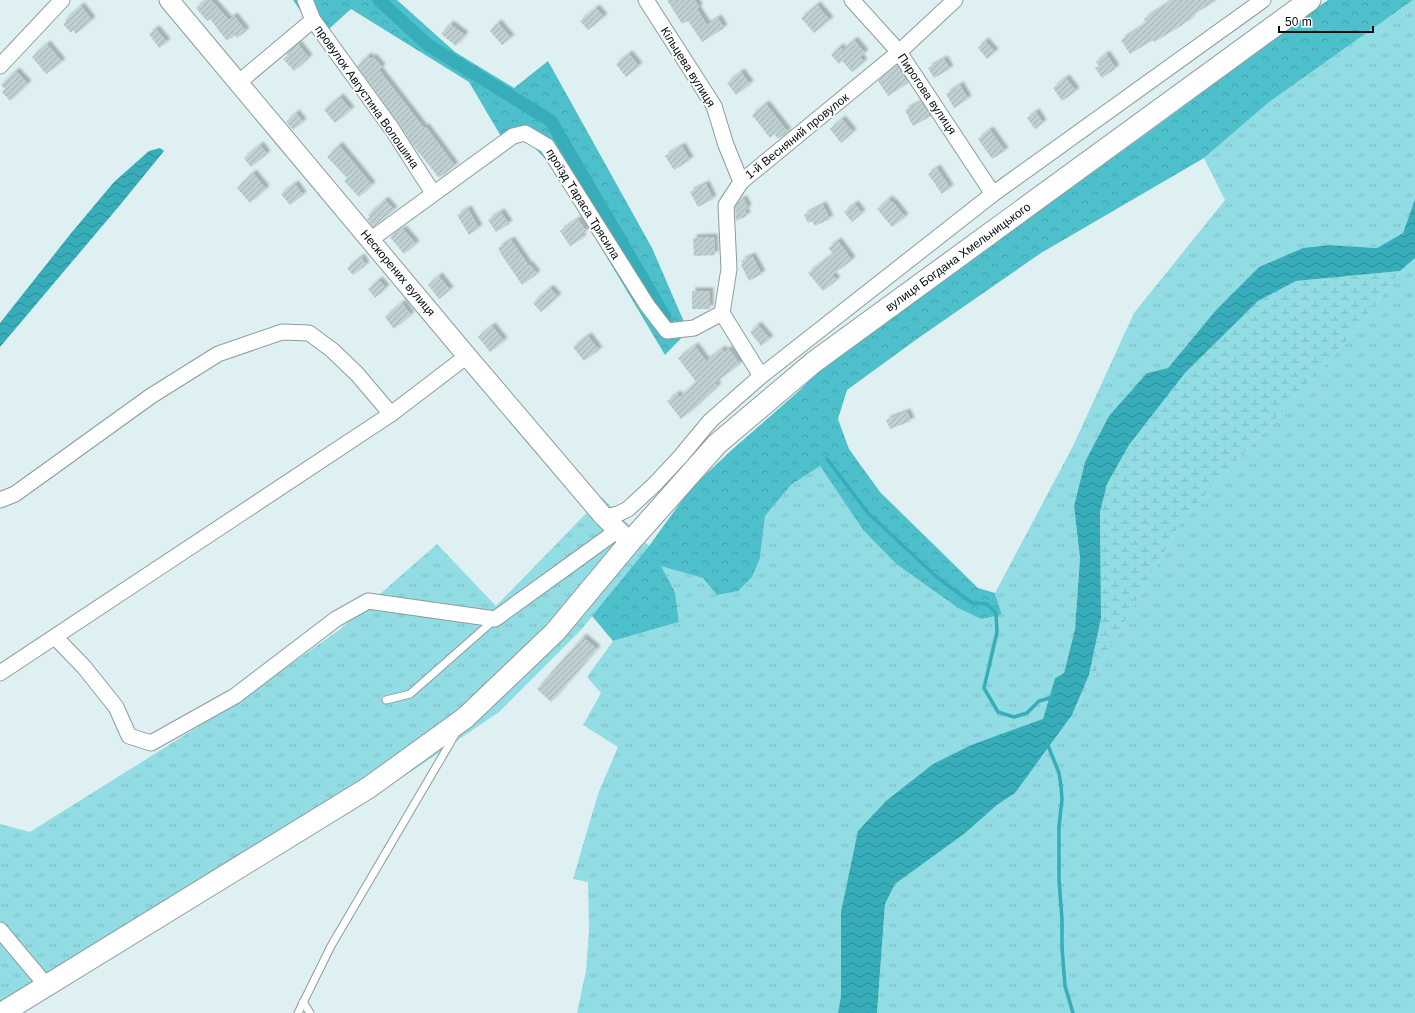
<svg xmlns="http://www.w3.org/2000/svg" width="1415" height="1013" font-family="Helvetica,sans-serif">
  <defs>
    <pattern id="grass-tufts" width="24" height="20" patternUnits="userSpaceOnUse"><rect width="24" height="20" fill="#92dce4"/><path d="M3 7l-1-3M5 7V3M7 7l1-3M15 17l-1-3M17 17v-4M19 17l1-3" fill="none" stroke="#7cbcc2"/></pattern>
    <pattern id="forest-crowns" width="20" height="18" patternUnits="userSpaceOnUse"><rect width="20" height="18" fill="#4dc0cb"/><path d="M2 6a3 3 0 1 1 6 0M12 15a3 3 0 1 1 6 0" fill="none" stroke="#42a4ad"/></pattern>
    <pattern id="wetland-marsh" width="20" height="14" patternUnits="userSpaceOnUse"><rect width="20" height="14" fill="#92dce4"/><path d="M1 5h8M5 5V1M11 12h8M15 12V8" fill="none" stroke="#7cbcc2"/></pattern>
    <pattern id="water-waves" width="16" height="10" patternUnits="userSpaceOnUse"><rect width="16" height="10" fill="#36adb9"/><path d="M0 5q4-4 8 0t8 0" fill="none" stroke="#2c8b95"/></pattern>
    <pattern id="building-hatch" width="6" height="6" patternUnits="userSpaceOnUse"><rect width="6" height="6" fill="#bfd0d2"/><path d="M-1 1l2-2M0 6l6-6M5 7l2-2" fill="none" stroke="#a3b1b3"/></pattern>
    <filter id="shadow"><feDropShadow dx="3.5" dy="-3.5" stdDeviation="1" flood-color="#0004"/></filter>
  </defs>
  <rect width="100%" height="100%" fill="#dff0f2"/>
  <g fill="url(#grass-tufts)">
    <polygon points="1413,0 1415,0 1415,199 1403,233 1377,248 1329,245 1303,248 1259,267 1216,310 1168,368 1147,373 1085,462 1074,506 1080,558 1075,629 1064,673 1055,678 1043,720 971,745 933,764 841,996 838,1013 577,1013 586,971 589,930 588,882 573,879 598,794 618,747 583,725 601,693 587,677 613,641 679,622 675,592 660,565 704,578 718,595 760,558 765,516 791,485 820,466 863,530 896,564 958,608 981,619 1002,615 995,593 1073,446 1134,313 1225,200 1204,158 1268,103"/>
    <polygon points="1415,258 1415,1013 877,1013 885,904 895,884 964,834 997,805 1015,793 1072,715 1182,520 1343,345 1374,306 1400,271"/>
    <polygon points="602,497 649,546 581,630 499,712 418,767 305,840 155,926 0,1013 0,824 30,832 239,701 339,630 437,544 496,606"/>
  </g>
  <g fill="url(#forest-crowns)">
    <polygon points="293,0 397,0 455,52 514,88 548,61 652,248 688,331 665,355 553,167 526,139 502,138 469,82 351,9 319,38"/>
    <polygon points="1328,0 1413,0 1268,103 1204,158 1041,253 917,339 847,390 838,419 849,449 880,492 978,588 995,593 1002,615 981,619 958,608 896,564 863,530 820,466 791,485 765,516 760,558 752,577 738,591 717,595 703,578 661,566 675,592 679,622 613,641 592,616 649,546 691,488 734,448 800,390 823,367 1142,137"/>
  </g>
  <polygon fill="url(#wetland-marsh)" points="1400,271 1374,306 1343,345 1182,520 1072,715 1089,675 1101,618 1100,512 1107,484 1129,445 1185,373 1258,301 1296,281"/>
  <g fill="url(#water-waves)">
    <polygon points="160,148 164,151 120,205 0,347 0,323 72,232 114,182 149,151"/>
    <polygon points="1415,199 1415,258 1400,271 1296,281 1258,301 1185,373 1129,445 1107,484 1100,512 1101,618 1089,675 1072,715 1015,793 997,805 964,834 895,884 885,904 877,1013 838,1013 841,996 841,912 858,831 886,801 933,764 971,745 1043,719 1055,678 1064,673 1075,629 1080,558 1074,506 1085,462 1109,416 1147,373 1168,368 1216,310 1259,267 1303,248 1329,245 1377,248 1403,233"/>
  </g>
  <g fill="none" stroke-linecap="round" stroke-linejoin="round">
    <g stroke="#36adb9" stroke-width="3.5">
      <polyline points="827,459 868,513 938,578 972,603 987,604 996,613 997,632 984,688 998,712 1014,717 1027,713 1039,701 1053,697"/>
      <polyline points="1047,743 1059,773 1061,786 1062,799 1059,826 1059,879 1062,920 1062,947 1065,986 1073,1013"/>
    </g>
    <polyline stroke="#36adb9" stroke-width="13" points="379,0 428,45 551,121 665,317"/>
  </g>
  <g fill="url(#building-hatch)" filter="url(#shadow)">
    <polygon points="206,0 211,0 229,20 234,16 246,31 237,38 235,35 227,41 210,19 207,21 196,8"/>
    <polygon points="667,0 695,0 699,7 697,9 707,25 718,18 724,28 702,42 688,21 682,24"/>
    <polygon points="1173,0 1217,0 1191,16 1192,18 1179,27 1154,42 1153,40 1130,54 1121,40 1143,26 1142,24 1146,22 1144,19"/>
    <polygon points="817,5 830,20 814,33 801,18"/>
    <polygon points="81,6 92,20 76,34 73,30 71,33 63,24 66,22 65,20"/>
    <polygon points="596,8 604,17 588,30 580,21"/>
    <polygon points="498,23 511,38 502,45 490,31"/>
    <polygon points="450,24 465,35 456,46 441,34"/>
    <polygon points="156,29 167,42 159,48 149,34"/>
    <polygon points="854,40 865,53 860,57 864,62 852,72 842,61 839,64 831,55 840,47 843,50"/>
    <polygon points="985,41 995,52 987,59 978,48"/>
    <polygon points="47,44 62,62 46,74 32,57"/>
    <polygon points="298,44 309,58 294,71 283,59 288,55 287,54"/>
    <polygon points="629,54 639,66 626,77 616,64"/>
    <polygon points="1106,54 1116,68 1102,78 1095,68 1099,66 1096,62"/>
    <polygon points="368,56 371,59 373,57 382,67 379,70 424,128 426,127 455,166 439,178 412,144 399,124 357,66"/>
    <polygon points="944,59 950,69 934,78 928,68"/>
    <polygon points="897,65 908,83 888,96 878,81"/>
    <polygon points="16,71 28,84 10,101 2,92 5,89 1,85"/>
    <polygon points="741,72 750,84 736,95 727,83"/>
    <polygon points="1066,78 1076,91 1062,101 1053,88"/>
    <polygon points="960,85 968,99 954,108 946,94"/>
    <polygon points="340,97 351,110 335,123 324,110"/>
    <polygon points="921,102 931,116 913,126 905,110"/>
    <polygon points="766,104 788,132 778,139 774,134 770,138 752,115"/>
    <polygon points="1036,112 1043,123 1035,129 1027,118"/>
    <polygon points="296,113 303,122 293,130 286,122"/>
    <polygon points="842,119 853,132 841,143 830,129"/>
    <polygon points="990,130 1005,151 992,159 978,139"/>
    <polygon points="260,145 267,154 251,167 244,158"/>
    <polygon points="339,145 372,185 359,197 344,181 347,178 327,157"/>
    <polygon points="682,146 690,160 674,170 665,156"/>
    <polygon points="937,168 950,188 942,194 928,174"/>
    <polygon points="253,173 266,189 250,203 237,188"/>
    <polygon points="295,184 303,195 290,205 281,194"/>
    <polygon points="706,184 713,199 698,207 690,192"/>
    <polygon points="744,199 748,208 745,210 747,216 736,221 735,207 739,201"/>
    <polygon points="889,199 892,203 893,202 905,217 892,227 877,209"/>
    <polygon points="385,200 394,210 373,227 367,219 370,217 368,215"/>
    <polygon points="855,204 862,213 852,222 844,212"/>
    <polygon points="823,205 830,219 815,226 812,221 808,223 804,215"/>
    <polygon points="468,209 479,228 469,235 457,215"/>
    <polygon points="501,212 509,224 496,232 488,220"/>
    <polygon points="578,219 586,231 581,235 583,238 570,246 560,231"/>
    <polygon points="403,229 416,244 404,254 390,237"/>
    <polygon points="714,237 715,255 694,256 693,238"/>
    <polygon points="511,240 529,266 530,265 537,274 522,285 499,251 500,251 498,248"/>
    <polygon points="838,241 852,260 832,275 837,280 823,291 808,273 833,254 828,248"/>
    <polygon points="752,256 762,274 749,281 741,265 743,264 741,261"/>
    <polygon points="361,257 366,265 353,275 347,268"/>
    <polygon points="439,276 450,290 439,299 428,285"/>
    <polygon points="379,280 386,288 375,298 368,289"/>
    <polygon points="550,288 558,297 541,312 533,303"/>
    <rect x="692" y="291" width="18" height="18"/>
    <polygon points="402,303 411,315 394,329 385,317"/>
    <polygon points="758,325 770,339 761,346 750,332"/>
    <polygon points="492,326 504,341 490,352 478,337"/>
    <polygon points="588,336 599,350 584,361 573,347"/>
    <polygon points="695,346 706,361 722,349 724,352 729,349 740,364 715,383 718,386 695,408 681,419 667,401 677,394 680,397 696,382 678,358"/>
    <polygon points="907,412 911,421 890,429 886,420"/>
    <polygon points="583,637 597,649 551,702 537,689"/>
  </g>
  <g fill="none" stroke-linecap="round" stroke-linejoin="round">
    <g stroke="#8c9c9e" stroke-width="9">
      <g id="service">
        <polyline points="386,700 410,694 494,620"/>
        <polyline points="303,1002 310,1013"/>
        <polyline points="298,1013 331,946 456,733"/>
      </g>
    </g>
    <g stroke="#8c9c9e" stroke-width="17">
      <g id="minor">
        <polyline points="305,0 313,20 392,129 433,193"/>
        <polyline points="646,0 714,106 726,145 741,182"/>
        <polyline points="852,0 899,52 993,194"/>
        <polyline points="0,66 62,0"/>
        <polyline points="238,83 313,20"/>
        <polyline points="370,240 513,136 525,133 547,146 647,305 667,331 694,328 722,313"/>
        <polyline points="722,313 729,269 726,205 741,182 899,52 955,0"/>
        <polyline points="722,313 761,376"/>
        <polyline points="0,500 15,494 151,396 218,354 282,332 309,333 332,350 357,374 391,414"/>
        <polyline points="604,517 618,514 628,509 654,485 681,456 710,421 761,376 993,194 1263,0"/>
        <polyline points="55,637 84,667 116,707 129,736 151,743 235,696 336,619 368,601 495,619 618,530"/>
        <polyline points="0,673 391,414 467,356"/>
        <polyline points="0,930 46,985"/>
      </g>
    </g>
    <g stroke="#8c9c9e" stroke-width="21">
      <polyline id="tertiary" points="169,0 467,356 604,517 630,542"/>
    </g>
    <g stroke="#8c9c9e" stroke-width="23">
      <polyline id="secondary" points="2,1013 368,788 465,718 555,632 630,542 717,444 814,362 1310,0"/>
    </g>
    <use href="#service" stroke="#fff" stroke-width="7"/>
    <use href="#minor" stroke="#fff" stroke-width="15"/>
    <use href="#tertiary" stroke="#fff" stroke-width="19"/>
    <use href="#secondary" stroke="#fff" stroke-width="21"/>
  </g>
  <g text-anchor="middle" stroke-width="3.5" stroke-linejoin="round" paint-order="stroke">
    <g font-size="12" fill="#070d0d" stroke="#fff">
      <text transform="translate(688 67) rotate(58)" y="4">Кільцева вулиця</text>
      <text transform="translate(927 94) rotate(56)" y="4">Пирогова вулиця</text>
      <text transform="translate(367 97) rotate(55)" y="4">провулок Августина Волошина</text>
      <text transform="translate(797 136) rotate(-39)" y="4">1-й Весняний провулок</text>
      <text transform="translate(583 204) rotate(58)" y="4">проїзд Тараса Трясила</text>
      <text transform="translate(958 257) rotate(-36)" y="4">вулиця Богдана Хмельницького</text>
      <text transform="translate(398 273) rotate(50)" y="4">Нескорених вулиця</text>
    </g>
  </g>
  <path d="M1279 26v6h94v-6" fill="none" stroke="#070d0d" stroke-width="2"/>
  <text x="1285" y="26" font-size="12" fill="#070d0d" stroke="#ffffff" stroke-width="3" paint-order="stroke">50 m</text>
</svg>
